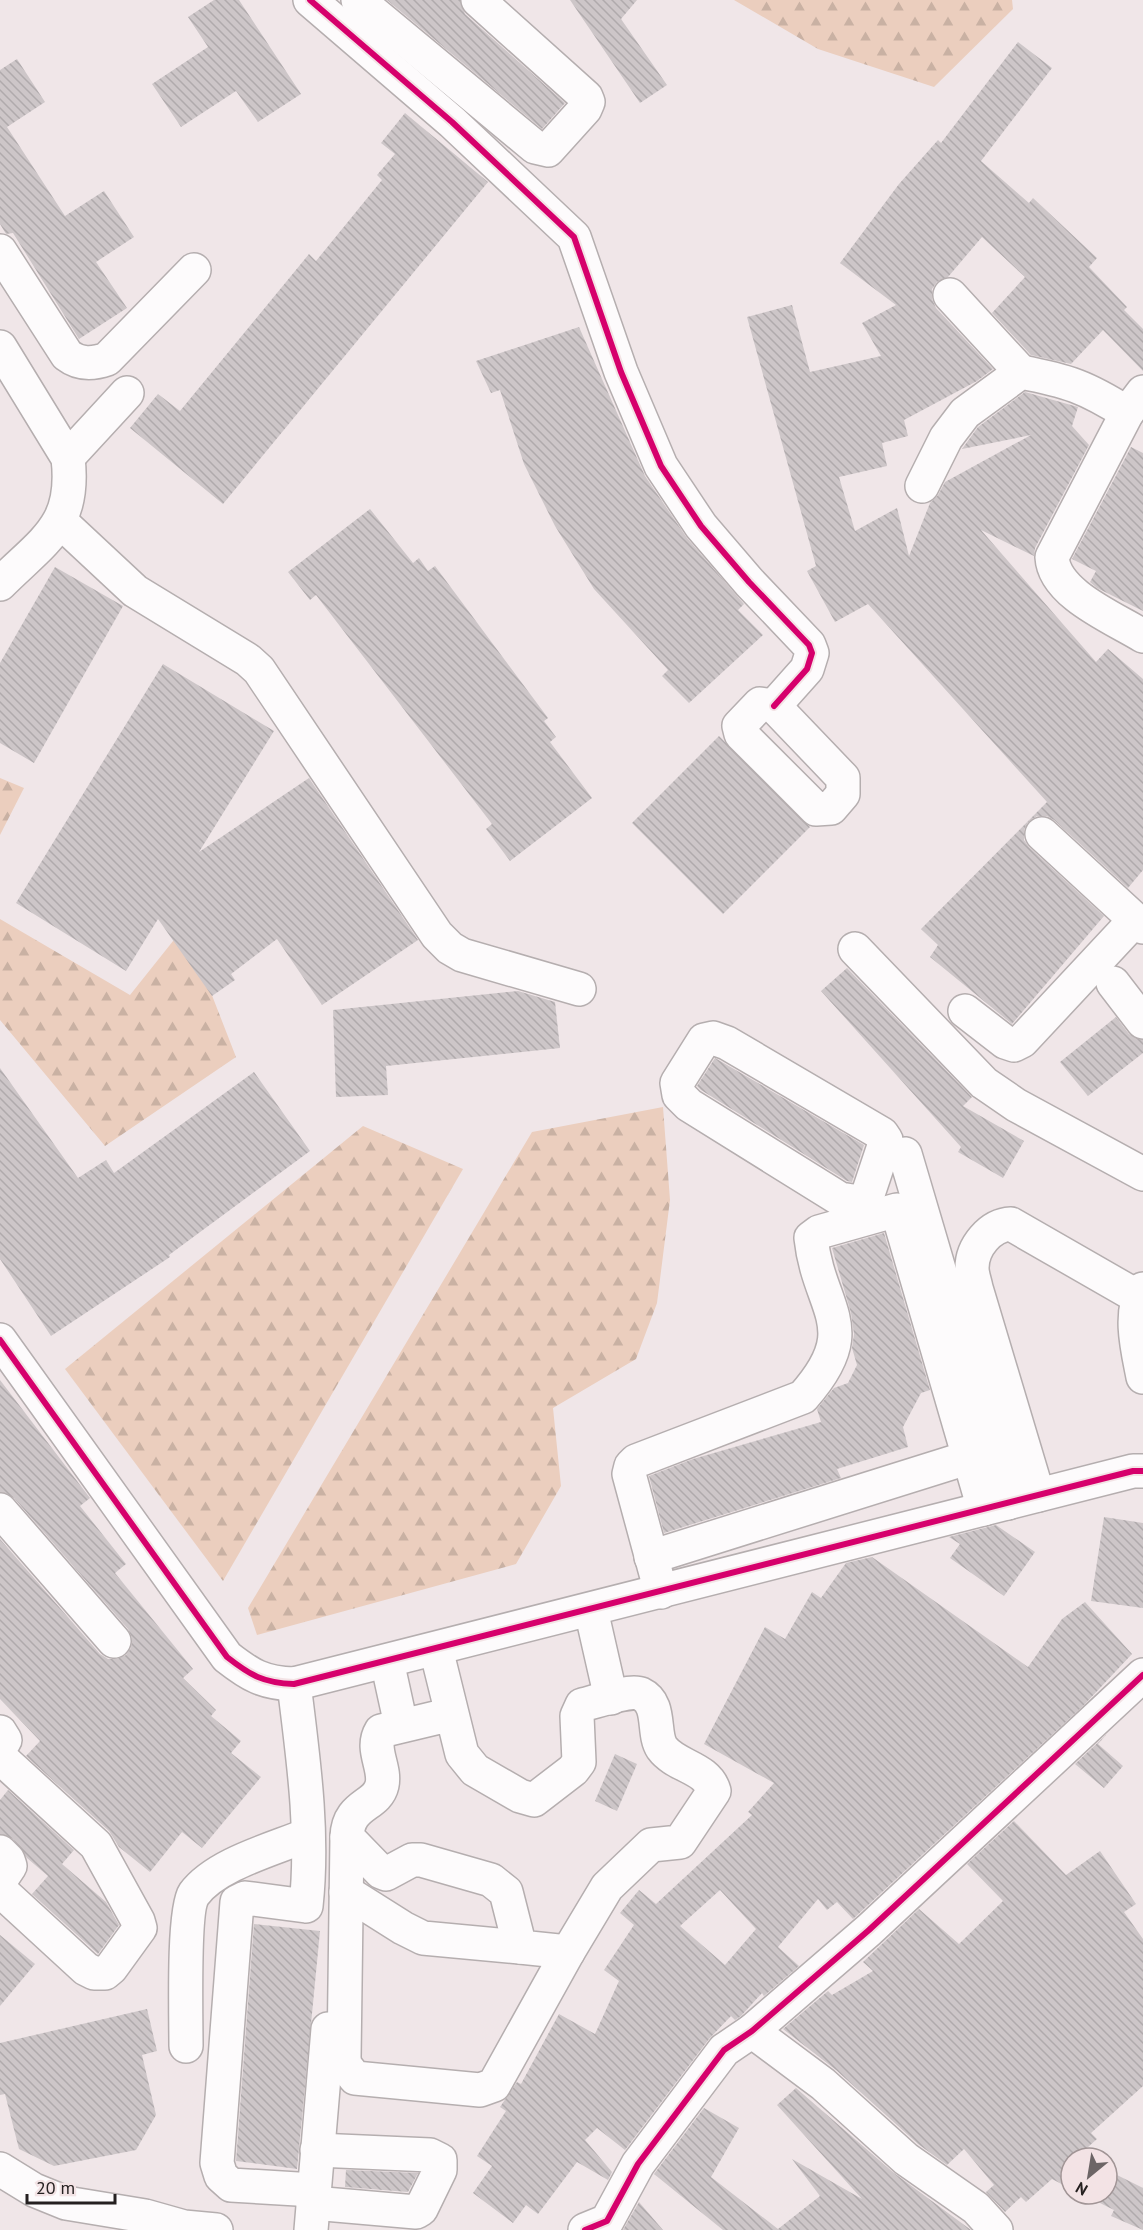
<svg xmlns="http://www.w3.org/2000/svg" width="1143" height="2230" font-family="'PT Sans',sans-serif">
  <defs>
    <pattern id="forest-firs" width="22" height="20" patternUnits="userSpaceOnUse" patternTransform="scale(1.5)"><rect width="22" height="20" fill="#ebcebe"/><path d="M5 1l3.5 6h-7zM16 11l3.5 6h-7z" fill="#c9b1a3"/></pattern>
    <pattern id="building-back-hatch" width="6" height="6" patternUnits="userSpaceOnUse" patternTransform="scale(1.5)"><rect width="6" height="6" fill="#cdc6c8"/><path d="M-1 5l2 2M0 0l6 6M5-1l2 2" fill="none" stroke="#b0aaac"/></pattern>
  </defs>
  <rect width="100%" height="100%" fill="#f0e6e8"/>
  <g fill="url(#forest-firs)">
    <polygon points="734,0 1012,0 1013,9 934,87 818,49"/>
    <polygon points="0,778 24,788 0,835"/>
    <polygon points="0,919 130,995 185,926 236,1057 105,1146 0,1020"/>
    <polygon points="663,1107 670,1200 657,1303 636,1359 553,1408 561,1486 516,1564 257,1635 248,1608 532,1132"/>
    <polygon points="363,1126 463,1169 223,1581 65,1369"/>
  </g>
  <g fill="url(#building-back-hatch)" fill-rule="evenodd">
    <polygon points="214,0 239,0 301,94 258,122 236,91 181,127 152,84 208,47 188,17"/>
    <polygon points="387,0 460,0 465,14 565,103 542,129"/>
    <polygon points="570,0 637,0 621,19 667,85 640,103"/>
    <polygon points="1018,42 1052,68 981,161 1029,203 1033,198 1097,258 1089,267 1127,307 1124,310 1143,329 1143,371 1103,330 1071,364 1031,355 992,313 1025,277 982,237 948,277 937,282 932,289 932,299 936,308 993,369 977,381 904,420 908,436 882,443 887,466 839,477 855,531 897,508 909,556 930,503 938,495 945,482 1031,435 962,449 978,427 1025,392 1078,407 1072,426 1089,445 1035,548 1034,556 981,530 1096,662 1108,649 1143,679 1143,870 1128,888 1054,820 1047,816 1037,816 1028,822 1024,830 1024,840 1029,847 1104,916 1012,1024 930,957 938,945 921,929 1047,802 868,604 835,622 807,571 816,566 747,317 792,305 810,372 881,356 862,323 896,305 840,263 899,184 938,140 941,143"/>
    <polygon points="17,59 45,102 7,127 65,216 104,191 134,237 96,262 127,308 79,339 13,233 6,234 0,224 0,70"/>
    <polygon points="405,113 488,182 223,504 130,428 158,394 180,411 309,254 316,261 382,180 377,175 395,154 381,143"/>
    <polygon points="579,327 645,476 687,538 744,604 738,610 763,635 689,703 662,676 668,670 594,589 555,526 524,464 500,390 491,393 476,361"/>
    <polygon points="1131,447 1143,453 1143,611 1097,588 1090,582 1096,571 1072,559"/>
    <polygon points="370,509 413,563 419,558 428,571 435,566 548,718 544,721 556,737 550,742 592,798 510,861 486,829 492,824 316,595 310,600 288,572"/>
    <polygon points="55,567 123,606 34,763 0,743 0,663"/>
    <polygon points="163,664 274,731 199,852 309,778 418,940 322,1005 277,939 231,974 235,980 212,996 158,919 126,971 16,903"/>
    <polygon points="719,736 810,827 723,914 632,823"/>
    <polygon points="847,968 972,1097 963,1106 1024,1141 1003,1178 958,1152 961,1147 821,991"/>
    <polygon points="518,991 555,1002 560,1048 386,1066 388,1095 336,1097 333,1010"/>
    <polygon points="1116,1017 1129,1034 1143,1040 1143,1053 1088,1096 1060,1062"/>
    <polygon points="715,1058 864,1145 852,1182 847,1181 701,1090 697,1086"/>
    <polygon points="0,1068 78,1178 106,1160 114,1173 254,1072 310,1151 169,1255 170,1257 51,1336 0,1259"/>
    <polygon points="884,1233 930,1390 921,1393 903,1427 908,1447 837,1469 841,1478 664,1533 649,1476 693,1459 821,1422 817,1409 834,1388 848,1383 857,1365 852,1348 854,1334 851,1313 832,1248"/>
    <polygon points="0,1380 90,1498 80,1506 126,1564 115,1573 193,1669 183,1678 216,1710 211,1716 241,1741 231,1753 261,1777 202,1848 182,1832 150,1872 119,1847 109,1831 26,1756 40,1741 0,1699 0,1539 100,1654 108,1659 117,1659 126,1655 131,1648 132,1638 128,1629 14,1498 0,1492"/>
    <polygon points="1104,1517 1143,1523 1143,1608 1091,1601"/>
    <polygon points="996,1525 1035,1552 1004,1596 950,1558 960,1544 949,1537"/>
    <path d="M872,1557l156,110 34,-48 23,-17 47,52 -48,51 -231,214 -16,-17 -10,8 -9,-11 -40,48 21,19 -35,30 -2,-3 -21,23 -6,4 -4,-4 -22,23 -84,111 -28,-22 -12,12 27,32 -4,8 -31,-18 -39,52 -12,-9 -13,18 -40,-30 19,-27 -15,-10 29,-45 -6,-4 17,-25 4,2 38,-70 36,20 24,-53 -15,-11 30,-45 -14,-12 19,-23 17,14 96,-89 -4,-3 26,-29 -70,-39 61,-117 20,12 27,-47 9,6 25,-35zM720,1890l36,39 -31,36 -45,-39z"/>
    <polygon points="1107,1734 1098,1744 1123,1766 1104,1788 1075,1764"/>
    <polygon points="615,1754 637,1764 617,1811 595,1801"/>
    <polygon points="8,1790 74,1850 62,1864 106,1902 119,1925 98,1954 32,1894 48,1876 27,1858 13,1839 0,1834 0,1800"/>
    <polygon points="1014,1821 1066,1875 1100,1851 1136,1904 1124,1912 1143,1939 1143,2086 1091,2133 1097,2139 1078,2156 1082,2158 1071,2158 1071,2189 1052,2179 1026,2202 1021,2197 1005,2212 986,2192 994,2185 964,2149 947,2165 918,2144 836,2070 783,2029 828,1991 832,1995 873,1971 863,1962 919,1909 959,1944 1003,1901 967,1864"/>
    <polygon points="254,1924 320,1931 297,2169 236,2161"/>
    <polygon points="0,1935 35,1964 0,2006"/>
    <polygon points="147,2009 157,2051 142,2055 156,2115 136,2150 54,2166 19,2149 5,2094 0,2095 0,2043"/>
    <polygon points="796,2088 894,2173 971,2230 723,2230 654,2174 704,2108 739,2128 711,2177 778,2229 820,2196 792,2159 862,2199 777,2105"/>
    <polygon points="346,2170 418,2173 408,2192 345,2187"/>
    <polygon points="1107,2170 1143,2188 1143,2230 1111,2216 1114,2210 1082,2194 1107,2194"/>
    <polygon points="639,2202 663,2230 623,2230"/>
  </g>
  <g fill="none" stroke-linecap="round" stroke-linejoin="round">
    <g stroke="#b5aeaf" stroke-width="36">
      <g id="minor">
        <polyline points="310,0 452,122 574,237 621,372 661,466 701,526 749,582 809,645 812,653 807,669 774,706"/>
        <polyline points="358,0 535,147 548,150 585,109 588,102 586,97 478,0"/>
        <path d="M0,251l67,104c13,10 26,9 40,4l87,-89"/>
        <polyline points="950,295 1021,372"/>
        <path d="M0,347l68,111c8,68 -24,82 -68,126"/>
        <path d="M1143,392l-16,21 -75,144c2,37 62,61 91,79"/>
        <polyline points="68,457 127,393"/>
        <path d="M922,486l24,-48 19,-25 56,-41c47,9 65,15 106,41"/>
        <polyline points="61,522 135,591 248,660 259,670 437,935 450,948 462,955 579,989"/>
        <polygon points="760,704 774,706 843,778 843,794 831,808 816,809 741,734 739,726"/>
        <polyline points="1042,834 1143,927"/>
        <polyline points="855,949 984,1083 1016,1105 1143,1174"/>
        <polyline points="1113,983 1143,1022"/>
        <polyline points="965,1011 1005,1042 1014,1045 1022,1041 1135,920"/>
        <polygon points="713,1038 727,1043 882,1134 886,1140 865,1203 840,1199 689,1105 679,1095 677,1083 704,1040"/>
        <polyline points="905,1154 1008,1503"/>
        <path d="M1143,1289c-15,24 -5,62 0,88"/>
        <path d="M0,1340l227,317c23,18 36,26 67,27l839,-213h10"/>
        <path d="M1038,1495l-62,-207c-1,-6 -4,-13 -4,-20 0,-21 18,-43 39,-44l127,73"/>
        <polyline points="0,1510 114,1641"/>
        <polyline points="651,1557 970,1457"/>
        <path d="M661,1592l-32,-118 2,-8 5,-5 167,-64c62,-70 16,-86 8,-159l8,-6 78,-22 87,299"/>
        <polyline points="591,1610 611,1698"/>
        <path d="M436,1649l26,105 13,16 45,26 14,4 39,-30 6,-8 -2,-46 5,-11c13,-3 48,-16 59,-11 21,10 11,39 21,54 14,19 45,19 52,43l-34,51 -29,3 -44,42 -39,65 -48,-5 -14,-55 -15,-12 -70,-20h-9l-26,14 -5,-2 -34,-35c1,-34 30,-30 35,-52 4,-18 -12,-36 -1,-54l71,-17"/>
        <polyline points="387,1661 401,1725"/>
        <path d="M294,1684c9,73 20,148 12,222l-61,-8 -8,4 -20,261 4,13 10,9 83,5"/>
        <polyline points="0,1732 5,1740 0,1747"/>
        <polyline points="347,1837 344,2058 345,2065 355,2078 480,2090 494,2085 568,1952"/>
        <polyline points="0,1852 8,1860 10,1866 0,1881"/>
        <polyline points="0,1890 86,1969 94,1973 105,1973 111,1968 140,1928 138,1921 96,1845 3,1760"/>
        <polyline points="346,1892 403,1928 423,1938 520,1947"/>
        <polyline points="752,2031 823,2084 906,2159 976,2208 996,2230"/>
        <path d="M186,2046c0,-26 -3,-136 8,-152 22,-30 80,-45 113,-59"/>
        <polyline points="0,2169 34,2190 66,2203 145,2216 184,2227 216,2230"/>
        <polyline points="313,2203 416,2212 421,2209 440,2170 440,2160 430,2155 317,2150"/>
        <polyline points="311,2230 328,2029"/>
        <polyline points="585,2230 607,2221 638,2164 724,2050 752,2031 869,1930 1143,1675"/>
      </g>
    </g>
    <use href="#minor" stroke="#fdfbfc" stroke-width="33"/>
    <g stroke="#f3e3e5" stroke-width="10">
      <g id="cycleway">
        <polyline points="310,0 452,122 574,237 621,372 661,466 701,526 749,582 809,645 812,653 807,669 774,706"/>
        <path d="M0,1340l227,317c23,18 36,26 67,27l839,-213h10"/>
        <polyline points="585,2230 607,2221 638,2164 724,2050 752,2031 869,1930 1143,1675"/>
      </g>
    </g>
    <use href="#cycleway" stroke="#d6006c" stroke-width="6"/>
  </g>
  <g transform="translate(1089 2176) rotate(210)"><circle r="28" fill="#f3e3e5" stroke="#a19596" stroke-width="1.5"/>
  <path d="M0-4.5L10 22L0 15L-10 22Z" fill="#6c6566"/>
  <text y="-9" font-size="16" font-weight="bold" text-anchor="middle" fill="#252020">N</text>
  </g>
  <path d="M27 2194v9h88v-9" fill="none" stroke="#252020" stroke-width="3"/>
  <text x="36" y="2194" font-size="18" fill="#252020" stroke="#f3e3e5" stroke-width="4.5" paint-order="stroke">20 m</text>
</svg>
